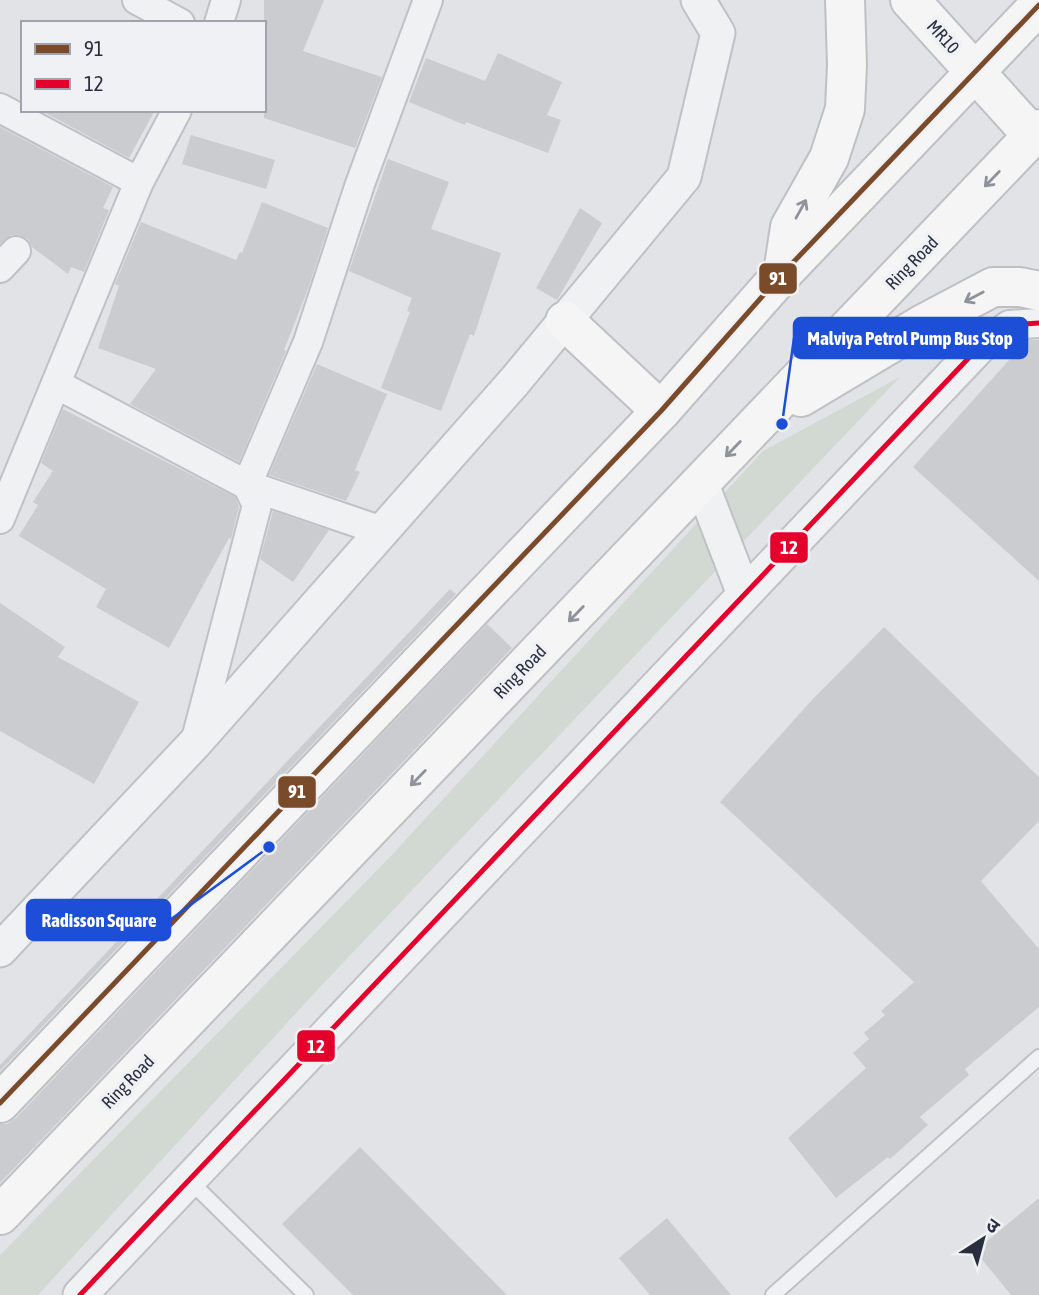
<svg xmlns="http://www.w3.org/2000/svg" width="1039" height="1295" font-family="'Asap Condensed','Noto Sans Devanagari',sans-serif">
  <rect width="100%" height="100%" fill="#e2e3e6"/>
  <polygon fill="#d1d9d2" points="900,377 319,988 38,1295 0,1295 0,1255 390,857 763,451"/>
  <g fill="#cbccd0">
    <polygon points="264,0 324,0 303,51 382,77 355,148 264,118"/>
    <polygon points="498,53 562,82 547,115 561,120 548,153 466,122 465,125 409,102 426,58 485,81"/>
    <polygon points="40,110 155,110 129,158"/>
    <polygon points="0,127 113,187 103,208 109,210 84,272 71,267 68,274 32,247 28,239 20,235 11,235 0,244"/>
    <polygon points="191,135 275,160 266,189 182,164"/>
    <polygon points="388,159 449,182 431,229 501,253 474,336 470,334 441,411 381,388 410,312 407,311 412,298 349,271"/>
    <polygon points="262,202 328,228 308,289 284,350 286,351 239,462 130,404 156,369 98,348 119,286 115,284 141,222 236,260 240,252 242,253"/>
    <polygon points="580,208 602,223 557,300 536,288"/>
    <polygon points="1027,340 1039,340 1039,581 913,467"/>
    <polygon points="317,364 387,394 355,470 360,472 346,501 269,475"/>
    <polygon points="63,409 235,497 239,507 231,539 229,538 169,648 96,607 106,589 19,536 38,505 33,502 53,471 41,463"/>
    <polygon points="273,511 329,530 293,582 260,559"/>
    <polygon points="450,589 456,594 0,1071 0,1065"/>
    <polygon points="0,603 65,647 58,657 139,702 94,784 0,731"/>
    <polygon points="487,624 512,648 0,1183 0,1124 7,1124 16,1118"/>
    <polygon points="884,627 1039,777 1039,821 981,881 1039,949 1039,1007 965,1069 969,1075 920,1117 928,1125 890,1159 888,1157 836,1198 788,1138 866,1068 853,1053 869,1039 864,1033 885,1015 881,1011 914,982 720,802 812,700"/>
    <polygon points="360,1147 507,1295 353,1295 282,1224"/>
    <polygon points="1039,1198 1039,1295 1011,1295 975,1251"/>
    <polygon points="667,1218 731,1295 650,1295 619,1258"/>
  </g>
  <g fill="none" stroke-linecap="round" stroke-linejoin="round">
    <g stroke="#c0c1c4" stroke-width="18">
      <g id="service">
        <polyline points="189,1180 306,1295"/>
        <polyline points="773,1295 1039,1057"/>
      </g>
    </g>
    <g stroke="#c0c1c4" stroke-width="32">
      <g id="minor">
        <polyline points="137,0 180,23"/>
        <polyline points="219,23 226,0"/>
        <polyline points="0,108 139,182"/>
        <polyline points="0,268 16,251"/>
        <polyline points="980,346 1009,325 1039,323"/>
        <polyline points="56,384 247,485 382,531"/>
        <polyline points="0,519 139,182 177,110"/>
        <polyline points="195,743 257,505 247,485 308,342 360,184 428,0"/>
      </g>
    </g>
    <g stroke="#c0c1c4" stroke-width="37">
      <g id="tertiary">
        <polyline points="701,482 744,594"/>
        <polyline points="0,950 195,743 514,382 684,177 718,33 698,0"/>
        <polyline points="80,1295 980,346"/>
      </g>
    </g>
    <g stroke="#bec0c3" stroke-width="42">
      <g id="primary">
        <polyline points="910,0 1033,136"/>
        <polyline points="783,273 790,227 829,158 845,109 847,65 845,0"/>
        <polyline points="565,321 661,411"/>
        <polyline points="801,397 923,324 993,287 1020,287 1039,291"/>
        <polyline points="0,1103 661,411 783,273 1039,5"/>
        <polyline points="0,1215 1039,129"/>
      </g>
    </g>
    <use href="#service" stroke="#f0f1f3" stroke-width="14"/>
    <use href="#minor" stroke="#f0f1f3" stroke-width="28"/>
    <use href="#tertiary" stroke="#f0f1f3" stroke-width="33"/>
    <use href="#primary" stroke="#f5f5f6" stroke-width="38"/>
    <g stroke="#eff1f5" stroke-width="10">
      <polyline id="bus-1" points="0,1103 661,411 783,273 1039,5"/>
    </g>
    <g stroke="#eff1f5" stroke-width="10">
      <polyline id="bus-2" points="80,1295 980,346 1009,325 1039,323"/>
    </g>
    <use href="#bus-1" stroke="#7a4b2a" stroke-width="5"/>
    <use href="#bus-2" stroke="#e4002b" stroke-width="5"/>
  </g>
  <defs><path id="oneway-shaft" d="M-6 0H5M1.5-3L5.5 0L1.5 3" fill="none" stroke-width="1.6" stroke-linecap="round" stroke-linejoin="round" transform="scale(1.75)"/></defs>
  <g stroke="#8f929a">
    <use href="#oneway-shaft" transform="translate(992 179) rotate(134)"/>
    <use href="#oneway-shaft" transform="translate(801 209) rotate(-61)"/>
    <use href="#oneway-shaft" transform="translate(974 297) rotate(152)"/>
    <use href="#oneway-shaft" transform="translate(733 449) rotate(134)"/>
    <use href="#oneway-shaft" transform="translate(576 614) rotate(134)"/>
    <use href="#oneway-shaft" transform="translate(418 778) rotate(134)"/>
  </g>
  <g text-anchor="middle" stroke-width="7" stroke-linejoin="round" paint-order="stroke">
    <g font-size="18" fill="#292e3e" stroke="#eff1f5">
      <text transform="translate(943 37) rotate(48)" y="6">MR10</text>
      <text transform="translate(912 263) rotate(-46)" y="6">Ring Road</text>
      <text transform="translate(520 672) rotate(-46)" y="6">Ring Road</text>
      <text transform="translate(128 1082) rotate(-46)" y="6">Ring Road</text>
    </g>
  </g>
  <path fill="none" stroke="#1d4ed8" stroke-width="2.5" d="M782 424L794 338M269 847L170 920"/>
  <g fill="#1d4ed8" stroke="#eff1f5" stroke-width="2.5">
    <circle cx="782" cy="424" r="7"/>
    <circle cx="269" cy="847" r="7"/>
  </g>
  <g fill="#1d4ed8" stroke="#1d4ed8" stroke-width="2.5">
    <rect x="794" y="318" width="233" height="40" rx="7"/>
    <rect x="27" y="900" width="143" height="40" rx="7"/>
  </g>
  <g font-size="19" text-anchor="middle" font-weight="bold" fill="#fff">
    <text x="910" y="345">Malviya Petrol Pump Bus Stop</text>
    <text x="99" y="927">Radisson Square</text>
  </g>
  <g stroke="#eff1f5" stroke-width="2.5">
    <rect x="758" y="262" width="40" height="33" rx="7" fill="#7a4b2a"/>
    <rect x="769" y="531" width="40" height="33" rx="7" fill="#e4002b"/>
    <rect x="277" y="775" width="40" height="34" rx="7" fill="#7a4b2a"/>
    <rect x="296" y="1029" width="40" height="34" rx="7" fill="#e4002b"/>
  </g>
  <g font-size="19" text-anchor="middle" font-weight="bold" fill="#fff">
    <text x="778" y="285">91</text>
    <text x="789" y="554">12</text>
    <text x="297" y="798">91</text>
    <text x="316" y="1053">12</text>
  </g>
  <rect x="21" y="21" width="245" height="91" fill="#eff1f5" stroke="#a0a3ac" stroke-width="2"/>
  <rect x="35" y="44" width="35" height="10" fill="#7a4b2a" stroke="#a0a3ac" stroke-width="2"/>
  <text x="84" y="56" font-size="21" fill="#292e3e">91</text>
  <rect x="35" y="79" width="35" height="10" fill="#e4002b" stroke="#a0a3ac" stroke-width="2"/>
  <text x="84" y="91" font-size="21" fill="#292e3e">12</text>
  <g transform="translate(983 1239) rotate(36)" stroke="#eff1f5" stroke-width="5" paint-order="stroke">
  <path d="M0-5L12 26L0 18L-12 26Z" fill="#292e3e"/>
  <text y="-10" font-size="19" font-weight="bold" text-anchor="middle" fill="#292e3e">उ</text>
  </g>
</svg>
